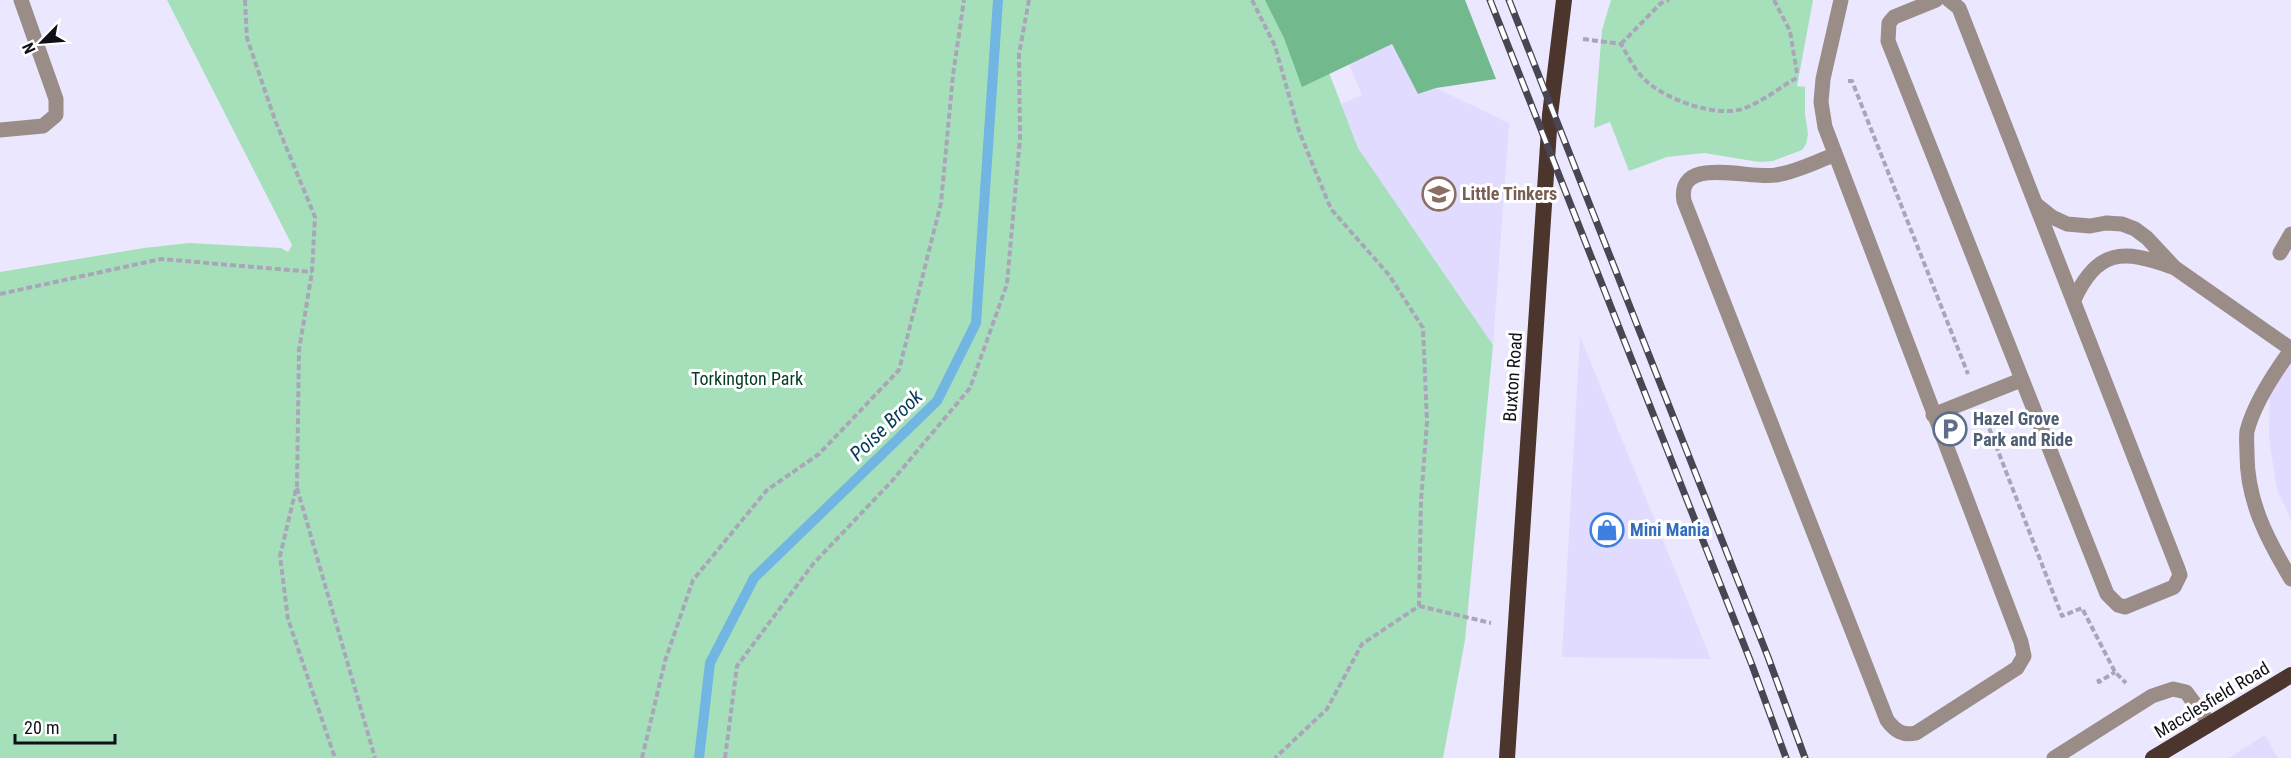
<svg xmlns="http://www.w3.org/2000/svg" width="2291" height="758" font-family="'Roboto Condensed',sans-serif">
  <rect width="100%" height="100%" fill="#eae7fe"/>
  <g fill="#e1dbff">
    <polygon points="1392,44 1418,94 1436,88 1509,123 1493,345 1358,148 1341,104 1362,95 1349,64"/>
    <polygon points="1580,336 1711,659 1562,657"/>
    <polygon points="2291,350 2291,519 2277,490 2269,438 2270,380"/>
    <polygon points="2265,735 2278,758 2229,758"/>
  </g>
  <g fill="#a6e0bb">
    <polygon points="167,0 1301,0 1358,148 1493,345 1465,640 1443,758 0,758 0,272 144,248 189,243 281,248 288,252 292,245"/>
    <polygon points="1611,0 1813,0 1797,86 1805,87 1805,114 1808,134 1806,144 1802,150 1773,161 1759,162 1704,153 1667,157 1629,171 1610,122 1594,128 1602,30"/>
  </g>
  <polygon fill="#72b98d" points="1265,0 1465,0 1496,79 1436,88 1418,94 1392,44 1302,87 1284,38"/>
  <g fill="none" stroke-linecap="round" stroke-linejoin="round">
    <polyline stroke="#71b5e3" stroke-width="10" points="699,758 710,663 754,578 937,401 976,323 998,0"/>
    <g stroke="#a9a6b9" stroke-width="4" stroke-dasharray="6 3" stroke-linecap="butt">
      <polyline points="245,0 247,38 275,120 315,217 312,272 299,350 297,485 280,556 288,619 335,758"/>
      <polyline points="1252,0 1275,46 1299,131 1331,209 1389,275 1423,328 1427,422 1421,501 1419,606 1362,644 1327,709 1275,758"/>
      <polyline points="1774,0 1790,31 1797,73"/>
      <path d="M1583,39l38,5c8,14 16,31 30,41 21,16 65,32 91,24 21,-7 38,-22 56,-32"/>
      <polyline points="1621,44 1661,3 1669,0"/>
      <polyline points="1848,81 1852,81 1968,374"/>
      <polyline points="0,294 161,259 312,272"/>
      <polyline points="1986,420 2062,616 2082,608 2115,672 2126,683"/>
      <polyline points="297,488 375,758"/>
      <polyline points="1419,606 1491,623"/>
      <polyline points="2098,679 2099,682 2115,672"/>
      <polyline points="642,758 665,661 693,580 767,490 819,454 899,370 941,203 953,75 964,0"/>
      <polyline points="725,758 737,666 813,564 892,481 970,388 1007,284 1020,138 1019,54 1029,0"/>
    </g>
    <g stroke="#9a8d88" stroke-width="15">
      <polyline points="1936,0 1894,17 1889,23 1888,41 2107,594 2118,605 2125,607 2174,587 2180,575 2178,569 1959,8 1949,0"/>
      <path d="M1834,155c-19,7 -38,17 -58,20 -26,5 -100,-21 -92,26l203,519c8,11 16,16 29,13l101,-65 7,-12 -3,-14 -196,-515 -4,-25 2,-23 18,-79"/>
      <polyline points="2037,205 2052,217 2067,224 2090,226 2106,223 2122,224 2135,229 2147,238 2175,268 2291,349"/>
      <polyline points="2280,253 2291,234"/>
      <path d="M2074,300c23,-51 49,-51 98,-33"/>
      <polyline points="1933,415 2021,380"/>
      <polyline points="2054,758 2152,696 2173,689 2186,692 2209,723"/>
    </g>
    <g stroke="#9a8d88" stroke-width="15">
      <polyline points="0,130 43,126 56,115 56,99 21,0"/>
      <path d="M2291,350c-16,22 -37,54 -44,81 -1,7 0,16 0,23 0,47 20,85 44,125"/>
    </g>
    <g stroke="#4c352c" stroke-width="16">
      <polyline points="1507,758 1550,115 1564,0"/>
      <polyline points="2153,758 2291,675"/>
    </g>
    <g stroke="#484652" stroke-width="7">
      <g id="rail">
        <polyline points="1490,0 1752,665 1786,758"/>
        <polyline points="1509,0 1768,657 1805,758"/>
      </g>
    </g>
    <use href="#rail" stroke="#fff" stroke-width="4.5" stroke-dasharray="14" stroke-linecap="butt"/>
  </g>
  <defs>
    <g id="school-ring" transform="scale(1.725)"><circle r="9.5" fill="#fff" stroke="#8d6e63" stroke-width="1.5"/><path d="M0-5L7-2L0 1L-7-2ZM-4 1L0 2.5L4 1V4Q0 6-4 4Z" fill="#8d6e63"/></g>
    <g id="parking-ring" transform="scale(1.725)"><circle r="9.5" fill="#fff" stroke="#5c6f8a" stroke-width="1.5"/><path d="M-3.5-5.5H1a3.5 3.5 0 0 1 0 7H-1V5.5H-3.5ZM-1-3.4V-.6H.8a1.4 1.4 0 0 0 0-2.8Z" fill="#5c6f8a"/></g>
    <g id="shop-ring" transform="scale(1.725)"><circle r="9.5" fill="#fff" stroke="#3f7fe0" stroke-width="1.5"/><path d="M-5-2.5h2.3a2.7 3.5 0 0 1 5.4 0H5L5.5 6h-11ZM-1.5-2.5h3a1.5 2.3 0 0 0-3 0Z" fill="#3f7fe0"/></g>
  </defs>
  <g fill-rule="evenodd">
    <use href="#school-ring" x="1439" y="194"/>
    <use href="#parking-ring" x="1950" y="429"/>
    <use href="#shop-ring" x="1607" y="530"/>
  </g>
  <g text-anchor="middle" stroke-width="6" stroke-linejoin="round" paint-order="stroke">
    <g font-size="18" font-weight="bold" fill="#785e54" stroke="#fff" text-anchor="start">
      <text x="1462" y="200">Little Tinkers</text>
    </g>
    <g font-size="18" fill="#110f18" stroke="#fff">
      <text transform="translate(1513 377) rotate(-86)" y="6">Buxton Road</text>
      <text transform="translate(2212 700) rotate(-31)" y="6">Macclesfield Road</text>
    </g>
    <g font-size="18" fill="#023d21" stroke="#fff">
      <text x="747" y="385">Torkington Park</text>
    </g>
    <g font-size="18" font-weight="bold" fill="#4e5e75" stroke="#fff" text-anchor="start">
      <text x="1973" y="425">Hazel Grove<tspan x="1973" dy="21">Park and Ride</tspan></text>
    </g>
    <g font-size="18" font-weight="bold" fill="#366cbe" stroke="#fff" text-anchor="start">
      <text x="1630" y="536">Mini Mania</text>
    </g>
    <g font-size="20" font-style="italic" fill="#003a58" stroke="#fff">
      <text transform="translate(886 425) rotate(-44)" y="7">Poise Brook</text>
    </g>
  </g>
  <g transform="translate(42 42) rotate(245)" stroke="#ffffff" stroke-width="4.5" paint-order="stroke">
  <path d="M0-4.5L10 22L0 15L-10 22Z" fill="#110f18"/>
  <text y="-9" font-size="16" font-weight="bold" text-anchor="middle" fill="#110f18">N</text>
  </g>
  <path d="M15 734v9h100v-9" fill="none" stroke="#110f18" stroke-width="3"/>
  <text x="24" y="734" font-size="18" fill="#110f18" stroke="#ffffff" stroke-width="4.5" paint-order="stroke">20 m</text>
</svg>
